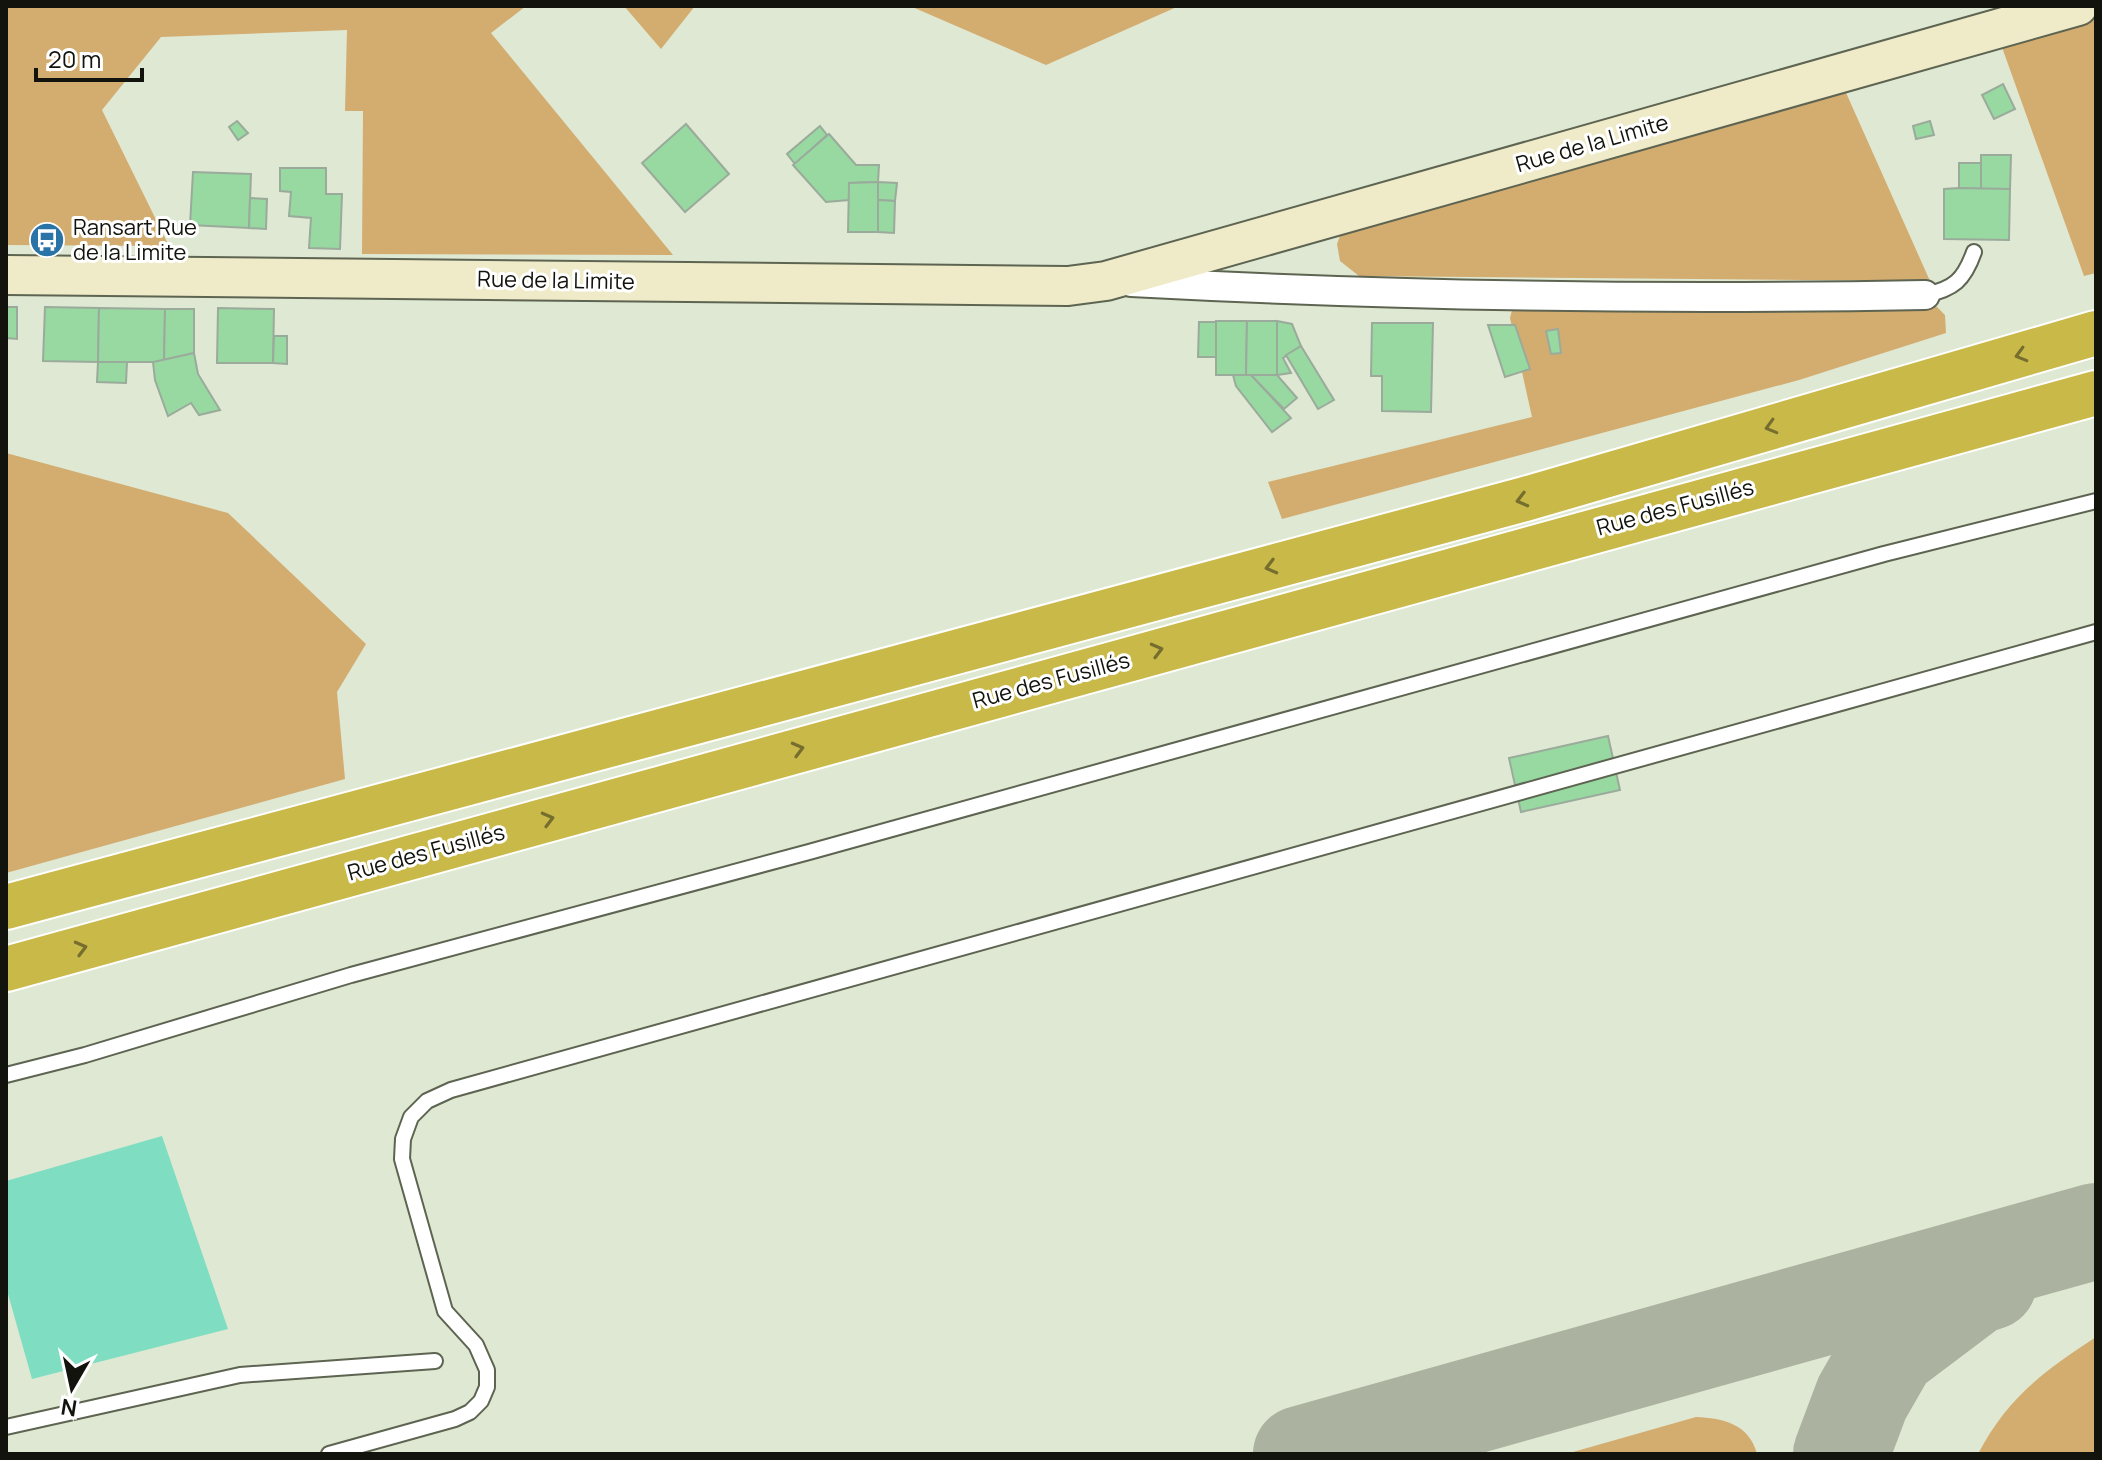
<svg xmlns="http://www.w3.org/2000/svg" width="2102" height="1460" font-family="Manrope,sans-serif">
  <rect width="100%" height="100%" fill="#dfe8d2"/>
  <g fill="#d3ac70">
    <polygon points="6,6 526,6 491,33 673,255 362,254 363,111 345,111 347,30 161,37 102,110 169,246 6,245"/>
    <polygon points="624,6 695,6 661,49"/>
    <polygon points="910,6 1179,6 1046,65"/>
    <polygon points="2096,12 2096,273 2084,276 1999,39"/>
    <polygon points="1843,86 1930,281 1359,276 1340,261 1337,244 1345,222"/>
    <polygon points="1516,295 1925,295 1945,315 1946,333 1799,380 1282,519 1268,482 1532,417 1510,318"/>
    <polygon points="6,453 228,513 366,644 337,692 345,779 6,873"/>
    <path d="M2096,1337v117h-118c29,-56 66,-83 118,-117z"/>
    <path d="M1696,1417c27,1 53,7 61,37h-191z"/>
  </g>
  <polygon fill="#7fdec1" points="162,1136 228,1329 32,1379 6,1287 6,1181"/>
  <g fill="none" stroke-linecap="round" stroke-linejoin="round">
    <g stroke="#abb2a0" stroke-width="96">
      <polyline points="1301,1454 2096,1231"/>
      <polyline points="1841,1454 1862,1398 1889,1351 1974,1287 1989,1282"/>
    </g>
  </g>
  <g fill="#98d8a1" stroke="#9aab9c" stroke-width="2">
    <polygon points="2003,84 2015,109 1994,119 1982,95"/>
    <polygon points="237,121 248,133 238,140 229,127"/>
    <polygon points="1930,121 1934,135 1916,139 1913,126"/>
    <polygon points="686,124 729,174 685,212 642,163"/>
    <polygon points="820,126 827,135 795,164 787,154"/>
    <polygon points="829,134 856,165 879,165 878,182 849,183 849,200 826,202 793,165"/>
    <polygon points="1981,155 2011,155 2010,189 1981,189"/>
    <polygon points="1959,163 1981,163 1981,189 1959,188"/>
    <polygon points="280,168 326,168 326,194 342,194 340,249 309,248 311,218 289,216 291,192 280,191"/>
    <polygon points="193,172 251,174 249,228 190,225"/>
    <polygon points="878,182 897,183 895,201 878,200"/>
    <polygon points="878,182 878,232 848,232 849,183"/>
    <polygon points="1959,188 2010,189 2009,240 1944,239 1944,189"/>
    <polygon points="250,198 267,199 266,229 249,228"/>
    <polygon points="878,200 895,201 894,233 878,232"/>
    <polygon points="6,307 17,307 17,339 6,338"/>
    <polygon points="45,307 99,308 98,362 43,361"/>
    <polygon points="99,308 165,309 164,362 98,362"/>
    <polygon points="218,308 274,309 273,363 217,363"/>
    <polygon points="165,309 194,309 194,353 164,362"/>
    <polygon points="1247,321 1246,375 1216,375 1216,321"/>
    <polygon points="1247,321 1277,321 1277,375 1246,375"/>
    <polygon points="1277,321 1292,324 1301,346 1283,358 1291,373 1277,375"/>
    <polygon points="1199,322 1216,322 1216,357 1198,357"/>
    <polygon points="1372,323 1433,323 1431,412 1382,411 1382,376 1371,376"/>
    <polygon points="1488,325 1515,325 1530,369 1505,377"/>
    <polygon points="1558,329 1561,353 1551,354 1546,331"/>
    <polygon points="274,336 287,336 287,364 273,363"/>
    <polygon points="1301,346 1334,400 1318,409 1286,355"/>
    <polygon points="194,353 198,374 220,410 199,415 191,403 168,416 155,380 153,362"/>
    <polygon points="98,362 127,362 126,383 97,382"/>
    <polygon points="1233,375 1251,375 1291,418 1272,432 1236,386"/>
    <polygon points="1251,375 1277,375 1297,398 1284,409"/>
    <polygon points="1608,736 1620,790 1521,812 1509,758"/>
  </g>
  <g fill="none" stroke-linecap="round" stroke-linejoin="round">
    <g stroke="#5d6451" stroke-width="18">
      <g id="lane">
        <path d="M1925,295c29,-6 39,-15 49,-43"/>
        <polyline points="6,1075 85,1055 351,975 809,852 1884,554 2096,501"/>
        <polyline points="6,1427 240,1375 435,1361"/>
        <polyline points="329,1454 455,1419 470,1412 481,1401 487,1387 487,1370 476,1345 445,1311 402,1159 403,1139 411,1117 427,1101 451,1090 2096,632"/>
      </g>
    </g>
    <g stroke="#5d6451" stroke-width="32">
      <path id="street" d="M1131,282c264,14 529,18 794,13"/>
    </g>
    <g stroke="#5d6451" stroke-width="42">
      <polyline id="secondary" points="6,275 1068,286 1106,281 2078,6"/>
    </g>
    <g stroke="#fff" stroke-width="48">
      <g id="highway">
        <polyline points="6,907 1525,499 2096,333"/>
        <polyline points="6,969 2096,393"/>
      </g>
    </g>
    <use href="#lane" stroke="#fff" stroke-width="14"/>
    <use href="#street" stroke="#fff" stroke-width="28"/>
    <use href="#secondary" stroke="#efeac8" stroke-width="38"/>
    <use href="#highway" stroke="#c9b949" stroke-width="44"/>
  </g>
  <defs><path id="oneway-chevron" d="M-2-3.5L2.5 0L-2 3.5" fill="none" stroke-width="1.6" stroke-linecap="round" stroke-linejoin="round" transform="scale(2)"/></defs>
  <g stroke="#766e2e">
    <use href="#oneway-chevron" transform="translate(2021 355) rotate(164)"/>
    <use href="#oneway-chevron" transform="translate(1771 427) rotate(164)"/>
    <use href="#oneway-chevron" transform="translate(1522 500) rotate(165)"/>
    <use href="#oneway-chevron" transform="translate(1271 567) rotate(165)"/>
    <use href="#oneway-chevron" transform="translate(1157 650) rotate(-15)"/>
    <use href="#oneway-chevron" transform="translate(798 749) rotate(-15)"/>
    <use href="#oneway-chevron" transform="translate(548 819) rotate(-15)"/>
    <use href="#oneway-chevron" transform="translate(81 948) rotate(-15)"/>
  </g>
  <defs>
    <g id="bus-disc" transform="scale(1.8)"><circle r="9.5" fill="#2a73a7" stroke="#fff"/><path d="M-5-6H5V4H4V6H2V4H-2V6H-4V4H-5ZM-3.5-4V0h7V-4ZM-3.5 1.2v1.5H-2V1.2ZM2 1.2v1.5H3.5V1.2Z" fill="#fff"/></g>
  </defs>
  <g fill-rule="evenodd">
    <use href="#bus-disc" x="47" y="240"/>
  </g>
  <g text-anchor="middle" stroke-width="6" stroke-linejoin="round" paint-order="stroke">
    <g font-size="22" fill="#11130c" stroke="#fff">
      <text transform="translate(1592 143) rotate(-16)" y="8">Rue de la Limite</text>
      <text transform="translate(556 280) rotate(1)" y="8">Rue de la Limite</text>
      <text transform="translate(1675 507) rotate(-15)" y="8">Rue des Fusillés</text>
      <text transform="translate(1051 680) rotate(-15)" y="8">Rue des Fusillés</text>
      <text transform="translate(426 852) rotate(-15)" y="8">Rue des Fusillés</text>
    </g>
    <g font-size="22" fill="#11130c" stroke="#fff" text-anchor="start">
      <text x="73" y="235">Ransart Rue<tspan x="73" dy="25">de la Limite</tspan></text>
    </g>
  </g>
  <rect width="2102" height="1460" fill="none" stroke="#11130c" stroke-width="16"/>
  <g transform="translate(72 1388) rotate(189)" stroke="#ffffff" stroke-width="6" paint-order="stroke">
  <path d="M0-6L14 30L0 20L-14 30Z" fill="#11130c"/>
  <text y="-12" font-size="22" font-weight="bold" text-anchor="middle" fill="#11130c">N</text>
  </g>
  <path d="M36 68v12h106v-12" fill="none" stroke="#11130c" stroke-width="4"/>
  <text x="48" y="68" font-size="24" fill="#11130c" stroke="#ffffff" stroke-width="6" paint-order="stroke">20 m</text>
</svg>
